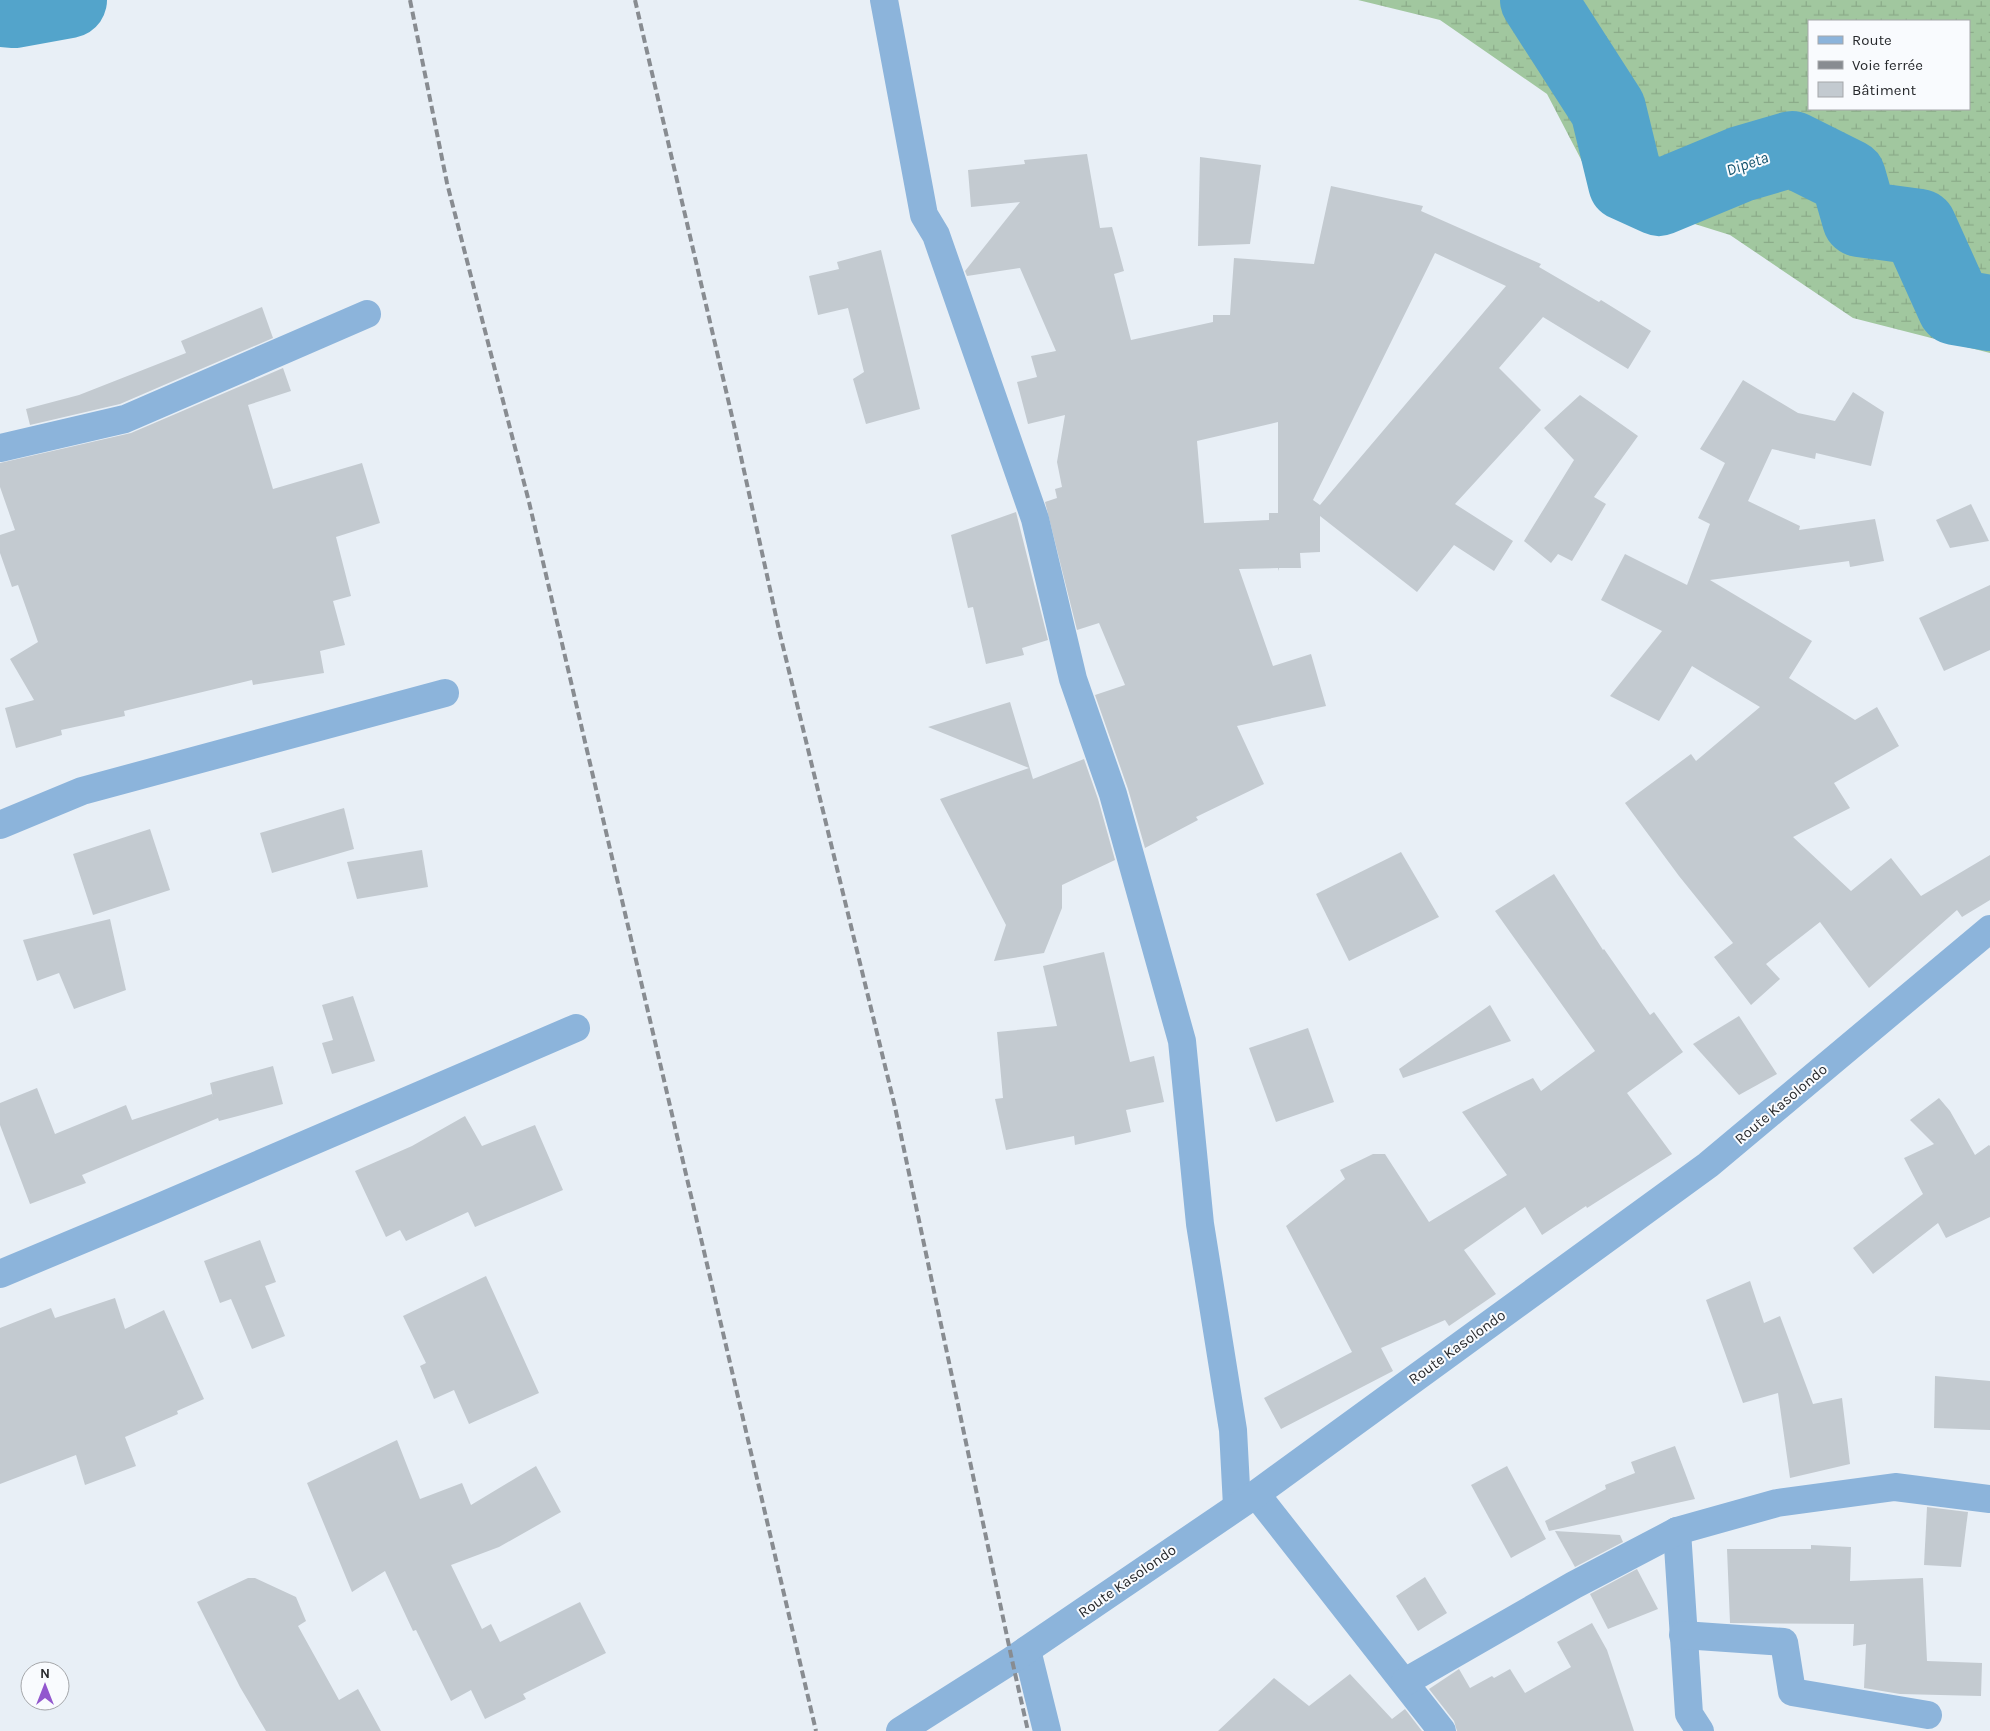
<svg xmlns="http://www.w3.org/2000/svg" width="1990" height="1731" font-family="Karla,sans-serif">
  <defs>
    <pattern id="wetland-marsh" width="20" height="14" patternUnits="userSpaceOnUse" patternTransform="scale(1.25)"><rect width="20" height="14" fill="#a1c79f"/><path d="M1 5h8M5 5V1M11 12h8M15 12V8" fill="none" stroke="#8bab89"/></pattern>
  </defs>
  <rect width="100%" height="100%" fill="#e8eff6"/>
  <path fill="url(#wetland-marsh)" fill-rule="evenodd" d="M1358,0h632v353l-137,-35 -123,-83 -131,-41 -52,-100 -107,-74zM1809,21h160v88h-160z"/>
  <g fill="none" stroke-linecap="round" stroke-linejoin="round">
    <g stroke="#53a4cb" stroke-width="76">
      <polyline points="1538,0 1608,109 1626,183 1659,198 1741,164 1792,149 1848,177 1860,219 1919,227 1955,307 1990,313"/>
      <polyline points="0,9 14,10 69,0"/>
    </g>
  </g>
  <g fill="#c3cad0" fill-rule="evenodd">
    <path d="M1087,154l13,74 12,-1 12,44 -10,3 17,66 82,-18v-7h17l4,-57 80,6 17,-78 92,20 -2,5 120,53 -2,3 60,35 2,-2 50,31 -23,38 -85,-52 -44,51 42,42 -86,94 58,37 -19,30 -40,-26 -37,47 -97,-76v36l-20,1 1,15h-22l-1,3v-3l-39,1 34,97 38,-12 15,52 -89,20 27,58 -68,33 2,3 -53,28 -17,-59 -33,-94 30,-10 -26,-62 -22,7 -32,-128 12,-4 -2,-9 7,-2 -5,-25 8,-47 -37,9 -11,-42 20,-5 -6,-21 25,-5 -36,-83 -53,8 -2,-5 55,-69 -49,5 -3,-37 57,-6 -1,-4zM1435,253l71,33 -186,219 -7,-5zM1278,422v91h-9v7l-65,3 -7,-82z"/>
    <polygon points="1200,157 1261,165 1250,244 1198,246"/>
    <polygon points="881,250 920,409 866,424 853,379 864,372 848,308 818,315 809,276 839,269 837,262"/>
    <polygon points="262,307 273,338 120,404 30,425 26,409 79,395 186,353 181,341"/>
    <polygon points="283,368 291,391 248,405 273,489 362,463 380,523 336,537 351,596 333,601 345,645 320,651 324,673 253,685 252,680 124,711 125,716 61,730 62,735 16,748 5,708 34,700 10,659 38,642 18,585 12,587 0,553 0,535 15,530 0,487 0,463 131,433"/>
    <polygon points="1743,380 1798,413 1835,421 1853,392 1884,412 1871,466 1816,453 1815,459 1772,449 1748,501 1800,526 1799,530 1875,519 1884,561 1850,567 1849,561 1710,580 1812,641 1789,678 1855,720 1877,707 1899,746 1834,783 1850,808 1793,837 1851,891 1891,858 1921,896 1990,855 1990,900 1962,917 1957,910 1869,988 1820,922 1766,964 1780,979 1751,1005 1714,957 1733,943 1679,876 1625,803 1691,754 1696,761 1760,707 1692,666 1659,721 1610,696 1662,631 1601,600 1625,554 1687,585 1710,524 1698,518 1725,463 1700,449"/>
    <polygon points="1580,395 1638,436 1594,497 1606,504 1572,561 1558,554 1551,563 1524,541 1574,460 1544,428"/>
    <polygon points="1971,504 1989,541 1950,548 1936,520"/>
    <polygon points="1016,512 1048,640 1022,648 1024,655 986,664 973,607 968,608 951,535"/>
    <polygon points="1990,585 1990,650 1944,671 1919,618"/>
    <polygon points="1010,702 1033,779 1084,759 1098,799 1115,860 1062,885 1062,908 1044,953 994,961 1006,925 940,799 1029,768 928,727"/>
    <polygon points="344,808 354,849 272,873 260,833"/>
    <polygon points="150,829 170,890 93,915 73,854"/>
    <polygon points="422,850 428,887 357,899 347,862"/>
    <polygon points="1401,852 1439,917 1349,961 1316,894"/>
    <polygon points="1554,874 1603,950 1604,949 1650,1015 1654,1012 1683,1052 1627,1093 1672,1154 1587,1208 1586,1206 1542,1235 1525,1207 1464,1250 1496,1294 1449,1326 1445,1320 1381,1348 1393,1371 1281,1429 1264,1398 1352,1352 1286,1226 1345,1179 1340,1170 1373,1154 1385,1154 1429,1222 1507,1175 1462,1112 1533,1078 1541,1091 1595,1051 1495,911"/>
    <polygon points="110,919 126,990 74,1009 59,973 37,981 23,940"/>
    <polygon points="1104,952 1130,1062 1154,1056 1164,1102 1126,1110 1131,1132 1075,1145 1074,1136 1006,1150 995,1099 1003,1098 997,1032 1057,1026 1043,966"/>
    <polygon points="353,996 375,1061 332,1074 322,1043 333,1040 322,1005"/>
    <polygon points="1490,1005 1511,1041 1403,1078 1399,1069"/>
    <polygon points="1739,1016 1777,1074 1739,1095 1693,1044"/>
    <polygon points="1308,1028 1334,1102 1276,1122 1249,1048"/>
    <polygon points="273,1066 283,1104 219,1121 218,1118 82,1175 86,1183 30,1204 0,1125 0,1103 37,1088 55,1134 126,1105 132,1120 212,1094 213,1098 210,1083"/>
    <polygon points="1939,1098 1950,1111 1975,1155 1989,1145 1990,1146 1990,1217 1946,1238 1938,1223 1873,1274 1853,1248 1923,1194 1904,1158 1934,1144 1910,1120"/>
    <polygon points="465,1116 482,1146 535,1125 563,1190 475,1227 468,1212 406,1241 400,1230 386,1237 355,1171 412,1146"/>
    <polygon points="260,1240 276,1282 265,1286 285,1336 252,1349 231,1299 220,1303 204,1261"/>
    <polygon points="486,1276 539,1393 469,1424 454,1390 434,1399 420,1366 426,1363 403,1316"/>
    <polygon points="1750,1281 1764,1323 1780,1316 1813,1404 1842,1398 1850,1464 1790,1478 1778,1393 1743,1403 1706,1300"/>
    <polygon points="115,1298 125,1329 164,1310 204,1399 177,1411 178,1414 125,1437 136,1466 85,1485 76,1455 0,1484 0,1328 51,1308 55,1318"/>
    <polygon points="1935,1376 1990,1381 1990,1430 1934,1428"/>
    <polygon points="397,1440 420,1499 462,1483 471,1505 536,1466 561,1512 499,1547 451,1565 482,1629 491,1624 500,1642 580,1602 606,1653 523,1694 526,1699 485,1719 471,1690 451,1701 416,1630 413,1631 385,1571 352,1592 307,1483"/>
    <polygon points="1675,1446 1695,1499 1549,1531 1545,1521 1606,1489 1605,1485 1635,1473 1631,1462"/>
    <polygon points="1507,1466 1546,1539 1511,1558 1471,1485"/>
    <polygon points="1927,1507 1968,1512 1961,1567 1924,1565"/>
    <polygon points="1555,1531 1620,1535 1623,1542 1575,1567"/>
    <polygon points="1811,1545 1851,1547 1850,1581 1923,1578 1927,1661 1982,1663 1981,1696 1900,1694 1864,1688 1866,1644 1853,1646 1854,1624 1730,1623 1727,1549 1811,1549"/>
    <polygon points="1637,1569 1658,1609 1608,1629 1590,1594"/>
    <polygon points="1425,1577 1447,1613 1418,1631 1396,1596"/>
    <polygon points="248,1578 255,1578 296,1597 306,1621 298,1626 339,1700 358,1689 381,1731 266,1731 240,1687 197,1602"/>
    <polygon points="1592,1623 1607,1650 1634,1731 1457,1731 1454,1721 1429,1689 1459,1669 1470,1688 1492,1676 1494,1678 1510,1669 1525,1693 1571,1667 1557,1642"/>
    <polygon points="1350,1674 1392,1719 1405,1709 1422,1731 1218,1731 1274,1678 1309,1706"/>
  </g>
  <g fill="none" stroke-linecap="round" stroke-linejoin="round">
    <g stroke="#8cb4db" stroke-width="28">
      <polyline points="884,0 924,215 936,235 1035,519 1073,679 1113,794 1182,1041 1200,1224 1233,1430 1237,1506"/>
      <polyline points="0,448 125,419 367,314"/>
      <polyline points="0,825 82,791 445,693"/>
      <polyline points="0,1274 153,1210 576,1028"/>
      <polyline points="1256,1494 1442,1731"/>
      <polyline points="1677,1531 1689,1714 1700,1731"/>
      <polyline points="1683,1635 1784,1642 1792,1692 1928,1715"/>
      <polyline points="1027,1650 1047,1731"/>
      <polyline points="1405,1682 1574,1585 1677,1531 1777,1503 1895,1487 1990,1499"/>
      <polyline points="900,1731 1012,1660 1256,1494 1708,1165 1990,929"/>
    </g>
    <g stroke="#888c91" stroke-width="4" stroke-dasharray="8 4" stroke-linecap="butt">
      <polyline points="410,0 447,183 529,502 816,1731"/>
      <polyline points="635,0 734,425 779,630 895,1107 1012,1660 1028,1731"/>
    </g>
  </g>
  <g text-anchor="middle" stroke-width="4" stroke-linejoin="round" paint-order="stroke">
    <g font-size="15" fill="#27292c" stroke="#f9fbfe">
      <text transform="translate(1781 1104) rotate(-40)" y="5">Route Kasolondo</text>
      <text transform="translate(1457 1347) rotate(-36)" y="5">Route Kasolondo</text>
      <text transform="translate(1127 1581) rotate(-35)" y="5">Route Kasolondo</text>
    </g>
    <g font-size="16" font-style="italic" fill="#12536e" stroke="#f9fbfe">
      <text transform="translate(1747 163) rotate(-19)" y="6">Dipeta</text>
    </g>
  </g>
  <rect x="1808" y="20" width="162" height="90" fill="#f9fbfe" stroke="#a5a7aa"/>
  <rect x="1818" y="36" width="25" height="8" fill="#8cb4db" stroke="#a5a7aa"/>
  <text x="1852" y="45" font-size="15" fill="#27292c">Route</text>
  <rect x="1818" y="61" width="25" height="8" fill="#888c91" stroke="#a5a7aa"/>
  <text x="1852" y="70" font-size="15" fill="#27292c">Voie ferrée</text>
  <rect x="1818" y="82" width="25" height="15" fill="#c3cad0" stroke="#a5a7aa"/>
  <text x="1852" y="95" font-size="15" fill="#27292c">Bâtiment</text>
  <g transform="translate(45 1686)"><circle r="24" fill="#f9fbfe" stroke="#a5a7aa"/>
  <path d="M0-4L9 19L0 12L-9 19Z" fill="#9257ce"/>
  <text y="-8" font-size="14" font-weight="bold" text-anchor="middle" fill="#27292c">N</text>
  </g>
</svg>
